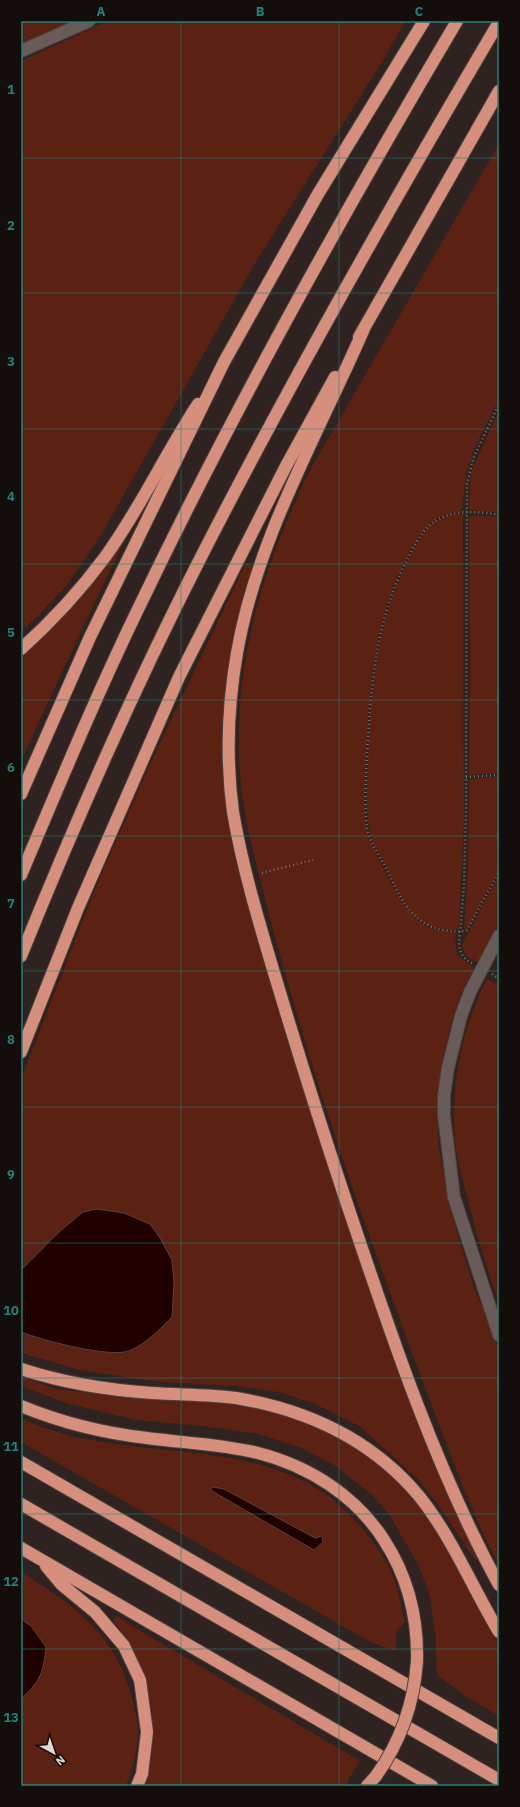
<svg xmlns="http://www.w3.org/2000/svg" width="520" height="1807" font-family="'IBM Plex Sans',sans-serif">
  <rect width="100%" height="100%" fill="#2e2320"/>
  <g fill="#5b2112" fill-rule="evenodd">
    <polygon points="21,21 81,21 21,47"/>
    <polygon points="108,21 406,21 376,72 258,258 101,535 67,585 38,616 21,632 21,61"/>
    <path d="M499,144v255l-24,48 -9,26 -4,37c-3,3 -7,2 -11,3 -9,2 -17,7 -24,13 -10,11 -17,25 -24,39 -30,60 -34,128 -37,195 -1,23 -5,59 4,81 12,23 31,70 53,83 10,7 21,6 32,9l2,22 17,13 -12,24 -9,24 -12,55 -3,24v50l18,84 19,62 9,19 15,40v215c-21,-39 -37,-81 -53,-122 -21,-55 -42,-111 -62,-167 -43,-118 -82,-236 -114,-358 -13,-53 -30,-108 -31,-164 -3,-103 26,-189 70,-282z"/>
    <polygon points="499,410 499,513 471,510 469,508 471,472"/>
    <polygon points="143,502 80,633 21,761 21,653"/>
    <path d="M463,514l1,310 -5,97 -1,8c-6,3 -20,-1 -27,-3 -25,-9 -36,-42 -47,-64 -6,-11 -13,-21 -15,-33 -4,-24 -2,-49 -1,-73 3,-68 9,-137 42,-199 5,-11 13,-25 22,-33 9,-6 20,-10 31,-10z"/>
    <polygon points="473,515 499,517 499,773 469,775 470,664 469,519"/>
    <polygon points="246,563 254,566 234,634 226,702 226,773 271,982 318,1135 346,1215 479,1559 475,1560 436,1502 419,1480 359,1426 315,1404 278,1392 237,1386 159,1382 80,1370 21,1353 21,1332 36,1338 57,1343 127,1351 142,1344 158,1331 32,1258 21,1270 21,1079 100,877 153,758"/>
    <polygon points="499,777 499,869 469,926 464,930 468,869 469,779"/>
    <path d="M499,875v49l-20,39c-10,-4 -16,-8 -17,-19z"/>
    <path d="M487,979l12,6v318c-13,-36 -24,-73 -33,-111 -6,-21 -11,-43 -12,-66 -2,-49 10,-103 33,-147z"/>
    <polygon points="21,1376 55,1389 145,1399 230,1403 271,1410 316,1425 360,1450 392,1477 419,1505 450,1555 474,1602 499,1645 499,1716 467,1697 437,1675 435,1633 430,1596 418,1564 388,1513 372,1495 334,1465 299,1447 258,1434 203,1426 136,1420 66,1403 21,1386"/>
    <path d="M21,1418c111,54 260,4 344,114 11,14 24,31 30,49 4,13 6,27 10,41l-9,9v20l-26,-9 -349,-200zM210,1489h14l91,49z"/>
    <path d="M21,1572c55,34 97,64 112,130 1,8 4,16 5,24 1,19 -5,42 -12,60h-105v-87l12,-12 -2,-61 -10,-7z"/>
    <path d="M116,1615l18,12 226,134 -12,19v6h-204c3,-11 7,-22 8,-33 7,-48 -12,-95 -39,-133z"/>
  </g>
  <g fill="#210100" stroke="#5a4240">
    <path d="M97,1209l27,4 26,11 10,14 12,22 2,22 -2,35c-13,13 -26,27 -43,34 -20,7 -88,-11 -108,-19v-62l39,-39 23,-19z"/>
    <polygon points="213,1487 224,1489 315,1538 322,1536 323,1542 314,1550 217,1494 210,1489"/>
    <path d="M21,1619l10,7 15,21c-3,27 -5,33 -25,52z"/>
  </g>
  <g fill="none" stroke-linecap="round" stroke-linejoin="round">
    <g stroke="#4b413e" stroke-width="14">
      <g id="street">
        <polyline points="21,51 89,21"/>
        <polyline points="499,936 470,992 461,1016 448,1068 444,1095 444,1116 454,1197 499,1335"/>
      </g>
    </g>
    <g stroke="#4b413e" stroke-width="14">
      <g id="highway">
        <path d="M363,331c-45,103 -107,210 -126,322 -9,51 -11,107 -4,159 10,59 28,117 45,174 21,70 43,140 66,209 44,131 89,269 155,390"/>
        <polyline points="359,337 499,91"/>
        <path d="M21,649c31,-28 59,-58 84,-92 35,-48 60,-103 93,-153"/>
        <polyline points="21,794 90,637 224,362 318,194 424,21"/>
        <path d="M21,875c39,-92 77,-184 121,-274 95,-198 203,-391 315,-580"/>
        <path d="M21,956c55,-136 114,-270 180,-399 93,-182 194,-359 298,-535"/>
        <polyline points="21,1052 78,908 179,677 286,466 335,377"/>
        <path d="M21,1369c43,14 86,21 131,24 28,2 57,1 84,5 72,12 136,42 183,98 33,41 53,91 80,136"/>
        <path d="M21,1406c41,17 82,27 126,32 37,5 74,6 111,15 51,13 98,43 126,87 24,37 34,77 33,121"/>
        <polyline points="21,1462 499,1738"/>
        <polyline points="21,1504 499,1780"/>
        <polyline points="21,1548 432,1786"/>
        <polyline points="46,1566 61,1584 95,1612 124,1646 140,1680 147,1732 142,1774 137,1786"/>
        <polyline points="367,1786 376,1776"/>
      </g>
    </g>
    <g stroke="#786e6b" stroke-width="2.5" stroke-dasharray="1 3" stroke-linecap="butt">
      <path d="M499,515c-20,-4 -47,-6 -65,7 -12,8 -20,24 -26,36 -33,63 -37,127 -41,197 -1,24 -3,49 0,73 3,14 11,26 18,38 14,28 24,58 58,64 9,1 16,3 24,0l32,-58"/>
      <polyline points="466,777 499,775"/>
      <polyline points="262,873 313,860"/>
      <path d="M472,963c-8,-4 -12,-9 -13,-18l5,-61 2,-72 1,-328 6,-25 26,-55"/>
      <polyline points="492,974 499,979"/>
    </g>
    <use href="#street" stroke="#695b58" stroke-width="12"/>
    <use href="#highway" stroke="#d68f7d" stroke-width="12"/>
    <g stroke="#4b413e" stroke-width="14" stroke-linecap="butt">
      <path id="highway-bridge" d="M376,1776c25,-35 38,-72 41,-115"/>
    </g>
    <use href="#highway-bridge" stroke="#d68f7d" stroke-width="12"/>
  </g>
  <path fill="none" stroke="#248078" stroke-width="1" stroke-opacity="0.55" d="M181,21v1765M339,21v1765M21,158h478M21,293h478M21,429h478M21,564h478M21,700h478M21,836h478M21,971h478M21,1107h478M21,1243h478M21,1378h478M21,1514h478M21,1649h478"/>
  <rect width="520" height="1807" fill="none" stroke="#130e0c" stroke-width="44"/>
  <g transform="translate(54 1753) rotate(140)" stroke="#130e0c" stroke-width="3" paint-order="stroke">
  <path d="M0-3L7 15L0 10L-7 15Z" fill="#e0d8d6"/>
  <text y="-6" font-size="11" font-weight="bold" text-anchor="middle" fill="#e0d8d6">N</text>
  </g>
  <rect x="22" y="22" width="476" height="1763" fill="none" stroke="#248078" stroke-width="1.5"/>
  <g font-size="13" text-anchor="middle" font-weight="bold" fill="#248078">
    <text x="101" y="16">A</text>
    <text x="260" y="16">B</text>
    <text x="419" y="16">C</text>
    <text x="11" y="94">1</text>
    <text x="11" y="230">2</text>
    <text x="11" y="366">3</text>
    <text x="11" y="501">4</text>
    <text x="11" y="637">5</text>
    <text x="11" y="772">6</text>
    <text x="11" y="908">7</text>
    <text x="11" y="1044">8</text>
    <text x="11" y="1179">9</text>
    <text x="11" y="1315">10</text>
    <text x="11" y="1451">11</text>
    <text x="11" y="1586">12</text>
    <text x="11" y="1722">13</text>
  </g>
</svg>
